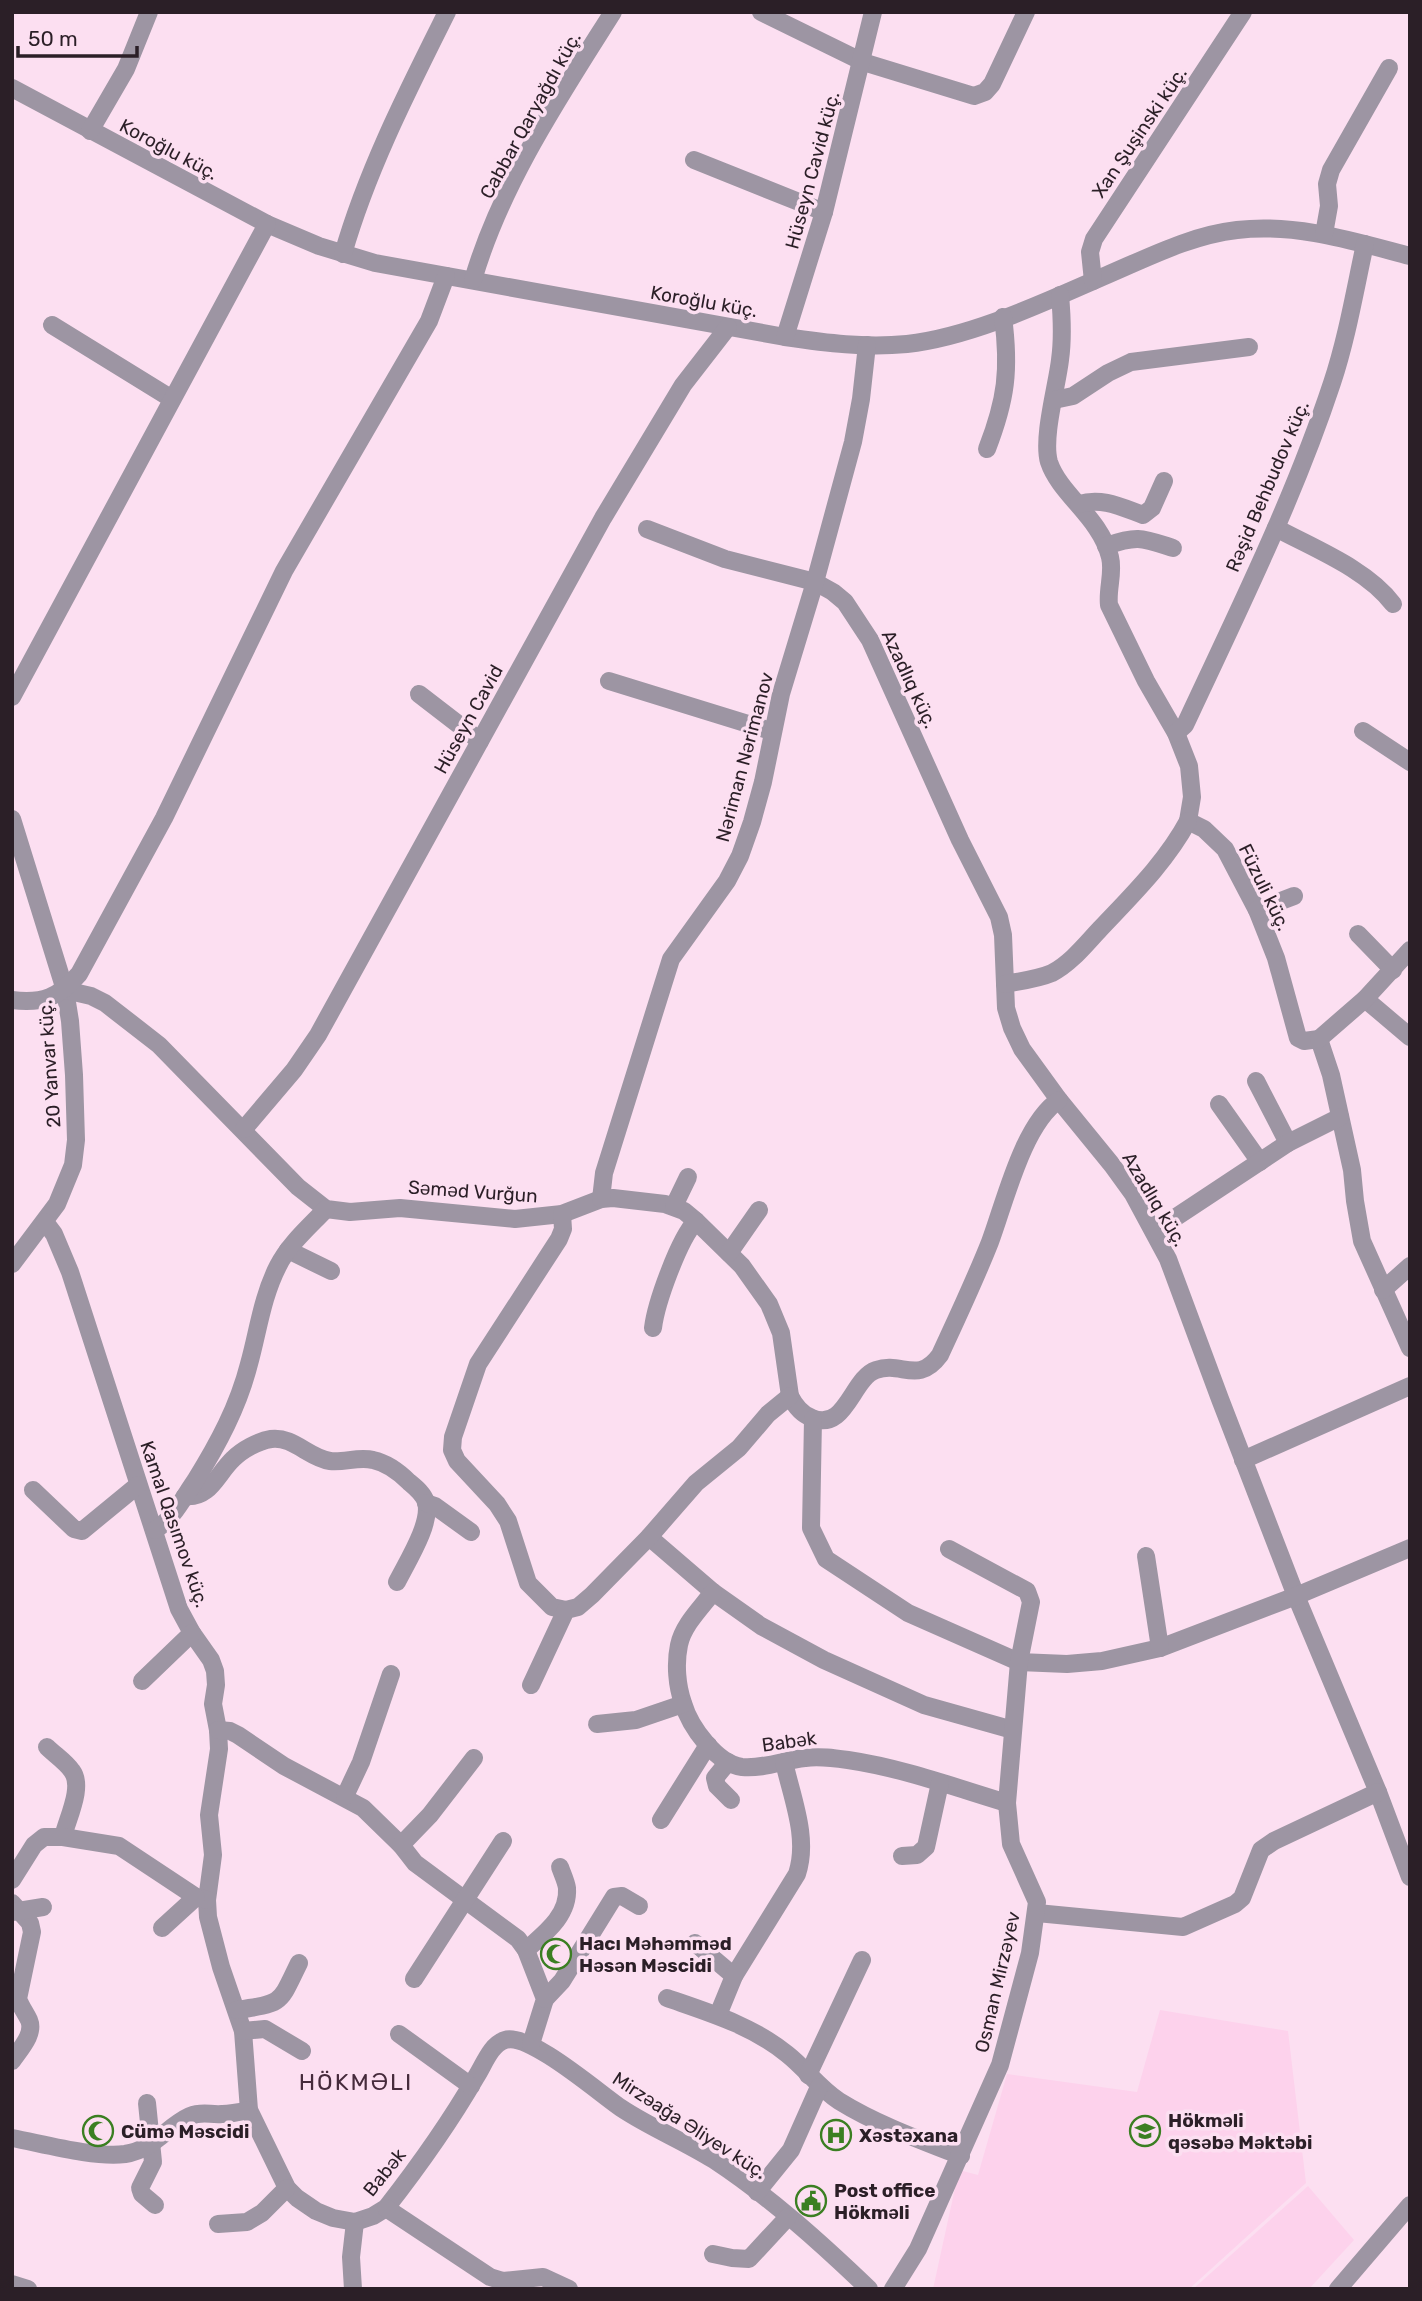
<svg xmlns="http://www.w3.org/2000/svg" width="1422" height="2301" font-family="Rubik,sans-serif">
  <rect width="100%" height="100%" fill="#fcdff1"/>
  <g fill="#fdd2ec">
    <polygon points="1160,2010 1288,2031 1306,2183 1189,2289 933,2289 959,2170 978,2175 1007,2074 1137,2092"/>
    <polygon points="1308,2186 1354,2240 1309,2289 1193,2289"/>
  </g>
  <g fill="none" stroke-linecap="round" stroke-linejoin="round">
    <g stroke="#9d95a3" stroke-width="18">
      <polyline points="761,12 863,62 974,96 985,92 992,84 1026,12"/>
      <path d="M12,88l255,136 52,22 56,17 410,74c41,6 80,11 122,7 65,-7 140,-43 200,-69 42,-18 85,-40 130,-45 59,-7 116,11 173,26"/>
      <polyline points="90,131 126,69 149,12"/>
      <polyline points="694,160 824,212"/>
      <polyline points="1324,234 1329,206 1327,184 1331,170 1389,68"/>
      <path d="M343,254c24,-84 65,-164 104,-242"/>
      <path d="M473,280c28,-96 87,-184 140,-268"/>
      <polyline points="1093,281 1090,252 1094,239 1243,12"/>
      <path d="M1060,295c2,22 3,44 0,65 -3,26 -18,78 -11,102 11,33 51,55 61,95 4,16 -3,32 -1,48l37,76 30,52 13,33 3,31 -4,24 16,8 21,20 32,61 19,48 22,80 6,3 15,-2 12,36 21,95 3,31 7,40 48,107"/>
      <polyline points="52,325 172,399"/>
      <polyline points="785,337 824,212 873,12"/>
      <polyline points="1054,400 1073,396 1108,373 1131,362 1249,347"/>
      <path d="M987,449c19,-49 23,-79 16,-132"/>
      <path d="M1079,504c23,-7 42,3 64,11l9,-7 12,-27"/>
      <path d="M1276,528c37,20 91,41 117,76"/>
      <polyline points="647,529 725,559 815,582 833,592 845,602 870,640 960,840 999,917 1003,935 1006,1008 1012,1028 1022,1049 1059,1100 1112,1165 1133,1194 1168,1259 1220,1399 1296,1596 1378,1792 1410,1877"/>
      <path d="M1106,546c32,-11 36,-8 67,2"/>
      <polyline points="609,681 771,731"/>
      <polyline points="419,694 480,741"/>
      <polyline points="12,697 267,224"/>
      <polyline points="1363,731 1410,762"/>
      <path d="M1176,733l9,-8c52,-112 108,-224 147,-342 15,-45 23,-93 33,-139"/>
      <polyline points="12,819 65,990 70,1021 74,1075 76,1140 73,1165 57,1204 12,1264"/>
      <polyline points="1257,910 1294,896"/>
      <polyline points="1358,934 1393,970"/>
      <path d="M1005,984c16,-3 33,-5 47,-11 19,-10 33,-28 48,-44 32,-34 66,-67 88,-108"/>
      <path d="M65,990l26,6 14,7 54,42 139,142 28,22 24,3 50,-4 115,11 47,-5 39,-15 12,-1 52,6 19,7 12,10 46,45 27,38 12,29 9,63c5,10 11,18 22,22 34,14 40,-40 64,-48 26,-9 42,15 64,-15 17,-37 35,-75 50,-113 15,-40 33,-118 69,-142"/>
      <polyline points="1365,999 1410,1037"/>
      <path d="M12,1000c31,4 47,-3 67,-26l85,-156 120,-247 145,-250 17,-45"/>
      <polyline points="1319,1039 1365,999 1410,950"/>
      <polyline points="1256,1081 1288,1143"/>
      <polyline points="1219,1104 1260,1162"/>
      <polyline points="244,1129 294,1070 318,1035 603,518 683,385 728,327"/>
      <polyline points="601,1199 604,1173 671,959 727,881 740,856 752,822 763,782 781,694 815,582 853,442 861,399 867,345"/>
      <polyline points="674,1206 688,1177"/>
      <polyline points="562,1214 563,1229 559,1239 478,1364 453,1437 452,1450 457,1461 497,1504 508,1521 528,1583 552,1607 566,1610"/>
      <path d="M45,1222l9,12 16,38 109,337 13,24 19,27 4,11 1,14 -3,19 5,26 1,19 -10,66 4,40 -6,45 1,17 13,50 22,64 6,79 38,78 10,10 19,13 17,7 22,4 18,-6 13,-8c32,-41 64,-86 90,-131 8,-12 14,-32 29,-37 24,-8 94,53 116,68 30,20 63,33 93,52 56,37 107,83 155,129"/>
      <polyline points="1155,1231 1288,1143 1340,1117"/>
      <polyline points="288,1250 331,1271"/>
      <polyline points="729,1253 759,1210"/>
      <polyline points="1383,1290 1410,1266"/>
      <path d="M653,1328c3,-25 26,-89 43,-107"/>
      <polyline points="813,1419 811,1528 826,1559 908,1613 1019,1662 1067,1664 1102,1661 1160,1648 1296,1596 1410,1548"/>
      <polyline points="1243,1460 1410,1386"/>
      <polyline points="33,1490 74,1529 82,1531 138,1485"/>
      <path d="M185,1496c25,3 32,-22 48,-37 9,-9 25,-18 38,-20 22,-3 38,19 59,22 14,2 29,-5 43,-1 14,3 26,12 36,22 6,5 14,11 17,20 6,21 -19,60 -29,80"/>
      <polyline points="426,1503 435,1506 471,1532"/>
      <path d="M155,1530c18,-11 28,-32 40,-49 23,-37 43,-74 54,-117 9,-32 13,-67 29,-98 11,-22 31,-39 48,-57"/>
      <polyline points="649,1537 713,1592 761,1626 824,1660 924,1705 1013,1730"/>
      <polyline points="1146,1556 1160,1648"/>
      <path d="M713,1592c-12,16 -30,33 -34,53 -4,19 -2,41 4,58 7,24 34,61 59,64 22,2 42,-7 63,-9 15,-2 29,0 43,2 54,8 106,27 159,43"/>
      <polyline points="142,1681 192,1633"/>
      <polyline points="531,1685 566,1610 578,1607 592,1595 649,1537 696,1483 739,1448 768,1414 790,1396"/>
      <polyline points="597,1724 636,1720 683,1704"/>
      <polyline points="218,1730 230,1731 238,1735 284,1766 363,1808 401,1845 415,1863 518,1939 526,1950 545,1999 531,2044"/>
      <path d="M47,1747c8,8 19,15 25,24 12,16 -5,48 -9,66"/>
      <polyline points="728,1762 715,1778 717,1786 731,1800"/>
      <polyline points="345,1796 361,1762 391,1674"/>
      <polyline points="661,1820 708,1745"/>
      <polyline points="401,1845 430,1815 474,1758"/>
      <polyline points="902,1856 917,1855 926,1847 940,1783"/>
      <polyline points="12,1880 34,1845 44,1837 63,1837 119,1846 196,1897 207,1900"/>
      <path d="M12,1903l18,20 2,9 -14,67c3,8 7,13 11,21 6,14 -9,29 -17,41"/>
      <polyline points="12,1912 43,1907"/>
      <polyline points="1037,1913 1183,1927 1235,1904 1242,1898 1261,1850 1274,1841 1378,1792"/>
      <polyline points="162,1928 196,1897"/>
      <polyline points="695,1943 734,1976"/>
      <path d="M526,1950c18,-16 43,-34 41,-62 -1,-7 -5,-15 -7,-21"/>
      <polyline points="414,1979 503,1841"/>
      <path d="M667,1998c43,15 84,27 120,56 19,15 32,34 52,47 37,23 81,39 122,55"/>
      <polyline points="545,1999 562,1981 614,1897 622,1896 639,1906"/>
      <path d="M237,2010c47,-7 42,-6 62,-47"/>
      <path d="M718,2015l16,-39 63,-102c12,-36 -5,-76 -13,-112"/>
      <polyline points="243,2031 265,2029 302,2051"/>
      <polyline points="399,2034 471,2086"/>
      <polyline points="808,2075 862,1960"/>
      <polyline points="147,2103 153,2162 140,2188 142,2194 155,2205"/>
      <path d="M12,2138c32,6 83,20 113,16 30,-5 41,-27 65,-38 12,-5 20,-1 32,-2 9,0 18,-2 27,-4"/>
      <polyline points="757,2192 791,2150 819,2087"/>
      <polyline points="386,2208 490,2277 503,2281 543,2277 569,2289"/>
      <polyline points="218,2224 247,2222 262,2213 287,2188"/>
      <polyline points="713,2254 732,2258 749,2259 788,2217"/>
      <polyline points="12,2284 28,2289"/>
      <polyline points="353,2289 351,2257 355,2222"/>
      <polyline points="893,2289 918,2249 1000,2065 1030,1953 1037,1902 1011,1844 1007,1803 1019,1662 1031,1602 1027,1591 949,1549"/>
      <polyline points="1338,2289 1410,2205"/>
    </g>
  </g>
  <defs>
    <g id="mosque-ring" transform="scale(1.575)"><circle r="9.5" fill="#fcdff1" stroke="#3b7f22" stroke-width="1.5"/><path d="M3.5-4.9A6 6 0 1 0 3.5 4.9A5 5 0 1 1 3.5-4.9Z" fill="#3b7f22"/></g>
    <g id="school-ring" transform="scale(1.575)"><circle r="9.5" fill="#fcdff1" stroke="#3b7f22" stroke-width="1.5"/><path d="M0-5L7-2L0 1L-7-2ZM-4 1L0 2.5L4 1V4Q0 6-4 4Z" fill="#3b7f22"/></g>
    <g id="hospital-ring" transform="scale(1.575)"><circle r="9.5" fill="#fcdff1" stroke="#3b7f22" stroke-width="1.5"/><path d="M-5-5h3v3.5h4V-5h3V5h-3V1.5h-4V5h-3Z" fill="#3b7f22"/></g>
    <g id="civic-ring" transform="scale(1.575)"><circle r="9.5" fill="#fcdff1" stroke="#3b7f22" stroke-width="1.5"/><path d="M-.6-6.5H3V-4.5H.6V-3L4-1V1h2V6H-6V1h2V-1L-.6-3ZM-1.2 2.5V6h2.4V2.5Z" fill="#3b7f22"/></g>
  </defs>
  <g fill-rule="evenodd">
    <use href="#mosque-ring" x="556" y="1954"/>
    <use href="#mosque-ring" x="98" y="2131"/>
    <use href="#school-ring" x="1145" y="2131"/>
    <use href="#hospital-ring" x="836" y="2135"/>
    <use href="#civic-ring" x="811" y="2201"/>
  </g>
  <g text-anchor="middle" stroke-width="7" stroke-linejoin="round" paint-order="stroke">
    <g font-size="19" fill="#2b1f27" stroke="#fcdff1">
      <text transform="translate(530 115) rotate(-61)" y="7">Cabbar Qaryağdı küç.</text>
      <text transform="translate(1139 132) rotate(-56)" y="7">Xan Şuşinski küç.</text>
      <text transform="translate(169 149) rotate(28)" y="7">Koroğlu küç.</text>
      <text transform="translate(812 170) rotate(-75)" y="7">Hüseyn Cavid küç.</text>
      <text transform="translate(704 301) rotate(10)" y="7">Koroğlu küç.</text>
      <text transform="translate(1267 486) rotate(-67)" y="7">Rəşid Behbudov küç.</text>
      <text transform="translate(910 679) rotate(65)" y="7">Azadlıq küç.</text>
      <text transform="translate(468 719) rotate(-61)" y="7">Hüseyn Cavid</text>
      <text transform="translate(744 757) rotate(-75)" y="7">Nəriman Nərimanov</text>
      <text transform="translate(1265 887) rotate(64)" y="7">Füzuli küç.</text>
      <text transform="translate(49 1064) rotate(-94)" y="7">20 Yanvar küç.</text>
      <text transform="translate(473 1191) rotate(4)" y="7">Səməd Vurğun</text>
      <text transform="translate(1155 1199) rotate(59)" y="7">Azadlıq küç.</text>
      <text transform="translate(175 1524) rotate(71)" y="7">Kamal Qasımov küç.</text>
      <text transform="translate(789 1741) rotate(-8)" y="7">Babək</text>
      <text transform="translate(997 1982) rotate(-77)" y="7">Osman Mirzəyev</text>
      <text transform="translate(690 2125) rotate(33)" y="7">Mirzəağa Əliyev küç.</text>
      <text transform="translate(384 2172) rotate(-51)" y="7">Babək</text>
    </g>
    <g font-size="19" font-weight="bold" fill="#2b1f27" stroke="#fcdff1" text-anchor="start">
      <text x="579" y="1950">Hacı Məhəmməd<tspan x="579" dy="22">Həsən Məscidi</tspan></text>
      <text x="1168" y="2127">Hökməli<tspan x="1168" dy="22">qəsəbə Məktəbi</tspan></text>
      <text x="121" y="2138">Cümə Məscidi</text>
      <text x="859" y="2142">Xəstəxana</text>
      <text x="834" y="2197">Post office<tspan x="834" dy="22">Hökməli</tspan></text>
    </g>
    <g font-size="23" letter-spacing="2" fill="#462b3c" stroke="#fcdff1">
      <text x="356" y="2090">HÖKMƏLI</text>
    </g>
  </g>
  <rect width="1422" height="2301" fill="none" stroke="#2b1f27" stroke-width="28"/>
  <path d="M18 46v10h119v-10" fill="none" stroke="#2b1f27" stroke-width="3.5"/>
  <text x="28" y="46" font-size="21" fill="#2b1f27" stroke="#fcdff1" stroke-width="5" paint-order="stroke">50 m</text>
</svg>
